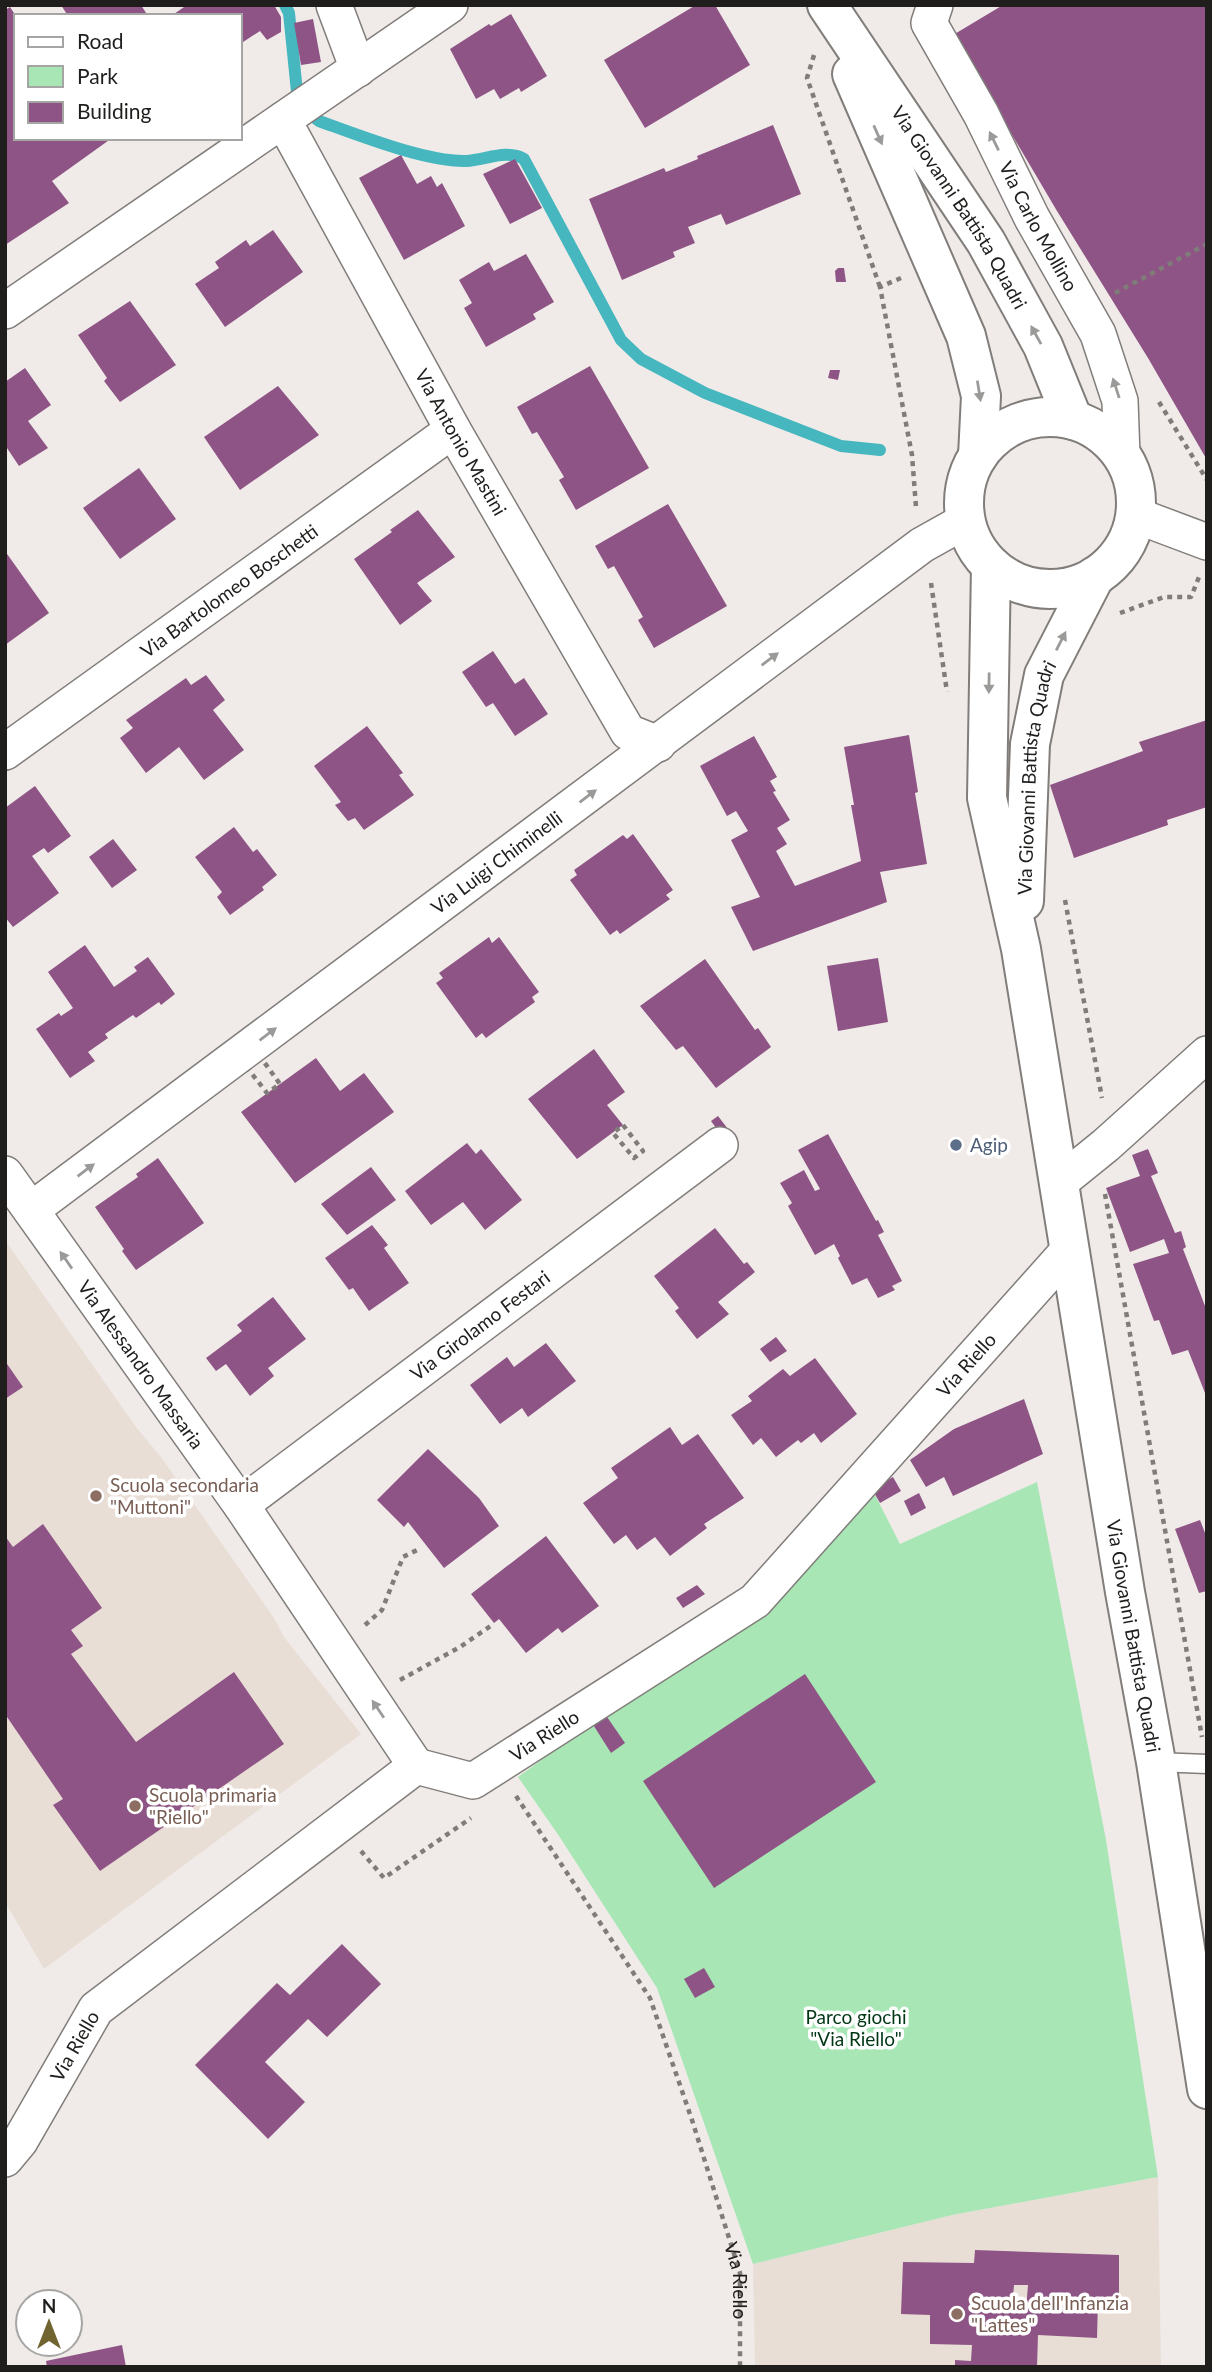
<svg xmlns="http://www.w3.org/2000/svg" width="1212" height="2372" font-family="Lato,sans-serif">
  <rect width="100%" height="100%" fill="#f0ebe8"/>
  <g fill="#e9ded6">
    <polygon points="5,1240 136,1427 161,1457 274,1618 284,1637 361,1734 44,1969 5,1902"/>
    <polygon points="1158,2177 1161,2367 755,2367 753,2264 952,2215"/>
  </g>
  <polygon fill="#a8e6b5" points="1037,1482 1106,1840 1158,2177 952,2215 753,2264 657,1988 559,1836 518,1777 592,1723 872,1489 900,1544"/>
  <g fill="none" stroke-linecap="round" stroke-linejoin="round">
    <path stroke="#46b7bf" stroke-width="12" d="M285,5l4,8 8,79 9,19 13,10c39,14 107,41 147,40 20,-1 40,-12 58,-2l97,181 20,19 64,34 136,53 39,4"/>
  </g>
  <g fill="#8e5485" fill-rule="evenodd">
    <polygon points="61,5 141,5 148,16 68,16"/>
    <polygon points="187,5 274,5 281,17 281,32 267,40 260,31 240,44 240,16 171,16"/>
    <polygon points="696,5 715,5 750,65 645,128 604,60"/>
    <polygon points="1003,5 1207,5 1207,460 1148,358 1057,211 953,35"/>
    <polygon points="10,7 16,16 16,138 112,138 52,181 69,203 5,245 5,10"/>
    <polygon points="511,14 547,76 521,92 519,88 500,99 494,89 476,99 450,49 489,24 491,26"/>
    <polygon points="313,19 321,62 301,65 294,23"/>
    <polygon points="773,125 801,194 726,225 721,214 688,227 695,243 673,252 675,257 622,280 589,199 664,168 666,172 698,159 697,156"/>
    <polygon points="401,155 417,184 431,176 437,187 442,183 465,226 404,260 359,178"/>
    <polygon points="515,159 542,208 510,224 483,174"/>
    <polygon points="273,230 303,272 225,327 195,284 219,268 215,262 246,240 250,246"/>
    <polygon points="526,254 554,302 533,314 536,319 486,347 464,308 472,303 459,280 489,262 494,271"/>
    <polygon points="838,268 844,268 846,282 836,282 835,271"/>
    <polygon points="130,301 176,365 120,402 104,381 107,378 78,335"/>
    <polygon points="590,366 649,468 576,510 559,480 564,477 537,432 532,434 517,407"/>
    <polygon points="25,368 51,405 28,421 48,448 19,466 5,445 5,382"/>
    <polygon points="830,370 840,370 838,380 828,378"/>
    <polygon points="278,386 319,435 240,490 204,437"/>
    <polygon points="139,468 176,519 120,559 83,508"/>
    <polygon points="668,504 727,606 654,648 638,620 643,617 614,566 608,569 595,546"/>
    <polygon points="418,510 455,557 417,583 432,601 400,625 354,559 392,532 390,530"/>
    <polygon points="5,551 49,613 5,645"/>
    <polygon points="493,651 515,684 524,678 548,714 515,736 493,703 486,707 462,672"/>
    <polygon points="206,675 225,700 213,710 244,750 204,780 179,747 146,773 120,738 133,728 126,720 186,678 191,685"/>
    <polygon points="1207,720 1207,807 1167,820 1168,825 1074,858 1050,785 1143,751 1139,742"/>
    <polygon points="367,726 403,773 399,775 414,795 364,830 355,818 348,821 335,805 341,802 314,766"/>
    <polygon points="909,735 918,792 915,793 927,864 880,872 887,902 753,951 731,907 760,897 731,840 748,831 736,811 727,816 700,766 754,736 777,777 770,781 776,791 773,792 790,820 777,828 787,844 776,851 795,886 861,861 851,805 854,805 844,747"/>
    <polygon points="35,786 71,836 48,853 44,848 32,856 59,893 13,927 5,917 5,808"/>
    <polygon points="234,827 253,852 257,849 277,875 262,887 264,890 230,915 217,897 222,892 195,857"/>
    <polygon points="633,834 673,890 666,895 670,899 620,934 617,930 610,935 570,880 577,875 574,870 623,835 627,839"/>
    <polygon points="113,839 137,870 112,888 89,857"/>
    <polygon points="489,937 492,943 499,937 539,992 532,997 535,1002 486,1038 482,1033 476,1038 436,983 443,978 439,973"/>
    <polygon points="85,945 114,987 137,971 134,967 148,957 175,994 161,1005 159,1002 136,1018 133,1015 105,1034 108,1038 88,1052 95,1061 70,1078 36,1029 59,1013 61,1016 73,1008 48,972"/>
    <polygon points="878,958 888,1022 838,1031 827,966"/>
    <polygon points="705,959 755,1030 758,1028 771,1047 716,1088 683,1046 676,1050 640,1006"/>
    <polygon points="594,1049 625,1092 607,1105 623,1125 577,1159 528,1099"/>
    <polygon points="316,1058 340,1091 364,1073 394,1112 295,1183 241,1112"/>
    <polygon points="718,1116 728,1129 721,1135 711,1121"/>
    <polygon points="828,1134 876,1221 878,1220 884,1232 878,1235 902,1281 892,1286 895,1290 878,1298 867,1278 852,1285 838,1258 840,1256 834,1244 815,1255 788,1206 792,1203 780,1183 804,1170 815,1191 820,1189 798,1150"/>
    <polygon points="467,1143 476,1154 481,1149 522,1200 485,1230 463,1202 431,1225 405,1191"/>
    <polygon points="1148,1149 1158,1173 1151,1176 1175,1233 1181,1231 1186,1247 1183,1249 1207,1311 1207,1398 1188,1350 1172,1355 1159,1320 1154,1321 1133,1264 1169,1253 1164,1239 1130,1252 1106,1188 1140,1176 1132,1155"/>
    <polygon points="158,1158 204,1223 136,1270 122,1251 124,1249 95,1207 138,1177 136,1174"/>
    <polygon points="371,1167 396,1200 347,1235 321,1204"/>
    <polygon points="372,1225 388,1245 384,1248 409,1283 369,1311 353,1288 349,1290 325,1258"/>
    <polygon points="715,1228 744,1264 747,1262 755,1272 718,1302 729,1314 697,1339 675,1311 679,1308 654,1276"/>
    <polygon points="273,1297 306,1339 268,1368 274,1376 250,1396 226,1364 216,1371 206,1358 242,1331 237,1325"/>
    <polygon points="776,1337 787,1351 770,1362 760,1349"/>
    <polygon points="546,1343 576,1381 528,1417 522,1408 500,1424 470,1385 507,1357 514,1367"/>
    <polygon points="815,1358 857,1414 821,1443 814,1433 801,1443 798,1440 776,1457 761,1438 753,1445 731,1415 752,1401 748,1396 783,1369 790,1376"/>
    <polygon points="5,1361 23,1387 5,1399"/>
    <polygon points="1024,1399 1043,1454 953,1496 944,1477 926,1487 910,1460 954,1429"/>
    <polygon points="670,1427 682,1445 698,1434 744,1498 704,1524 707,1528 670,1556 655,1537 637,1550 626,1535 614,1544 583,1503 618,1478 611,1468"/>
    <polygon points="428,1449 479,1498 499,1526 444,1568 408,1522 404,1527 377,1500"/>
    <polygon points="893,1477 901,1491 880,1503 872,1489"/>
    <polygon points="919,1493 926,1508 911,1516 904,1501"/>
    <polygon points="1200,1520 1207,1538 1207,1591 1199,1593 1175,1529"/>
    <polygon points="43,1524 102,1608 71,1630 83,1646 71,1654 136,1742 234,1672 284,1744 100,1871 53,1805 63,1799 5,1714 5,1536 13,1547"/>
    <polygon points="546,1536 599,1606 562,1633 558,1628 526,1653 499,1619 494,1623 471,1594"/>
    <polygon points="697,1585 705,1594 683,1608 676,1598"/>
    <polygon points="805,1674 876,1782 714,1888 643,1781"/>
    <polygon points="605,1714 625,1743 611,1753 592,1723"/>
    <polygon points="342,1944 381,1984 327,2037 308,2019 265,2062 305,2102 268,2139 195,2065 277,1983 290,1995"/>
    <polygon points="704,1968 715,1987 695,1998 684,1979"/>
    <path d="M975,2250l144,5v46l-21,-1 -1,38 -59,-3 -1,32h-82v-7l16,1 1,-16 -42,-1v-29l-29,-1 2,-52 71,1zM1014,2285h14l-2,25 -14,-1z"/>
    <polygon points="122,2345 126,2367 47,2367 46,2361"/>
  </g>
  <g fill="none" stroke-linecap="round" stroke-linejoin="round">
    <g stroke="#817d7a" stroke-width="21">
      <polyline id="service" points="1156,1762 1207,1764"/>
    </g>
    <g stroke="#817d7a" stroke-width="38">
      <g id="minor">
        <polyline points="334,5 358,69"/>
        <path id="s2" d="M935,5l-6,18 52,91 51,104 66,116 22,67 2,55"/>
        <path id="s3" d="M283,120l170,310 175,302 30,12"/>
        <polyline points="5,311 450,5"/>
        <polyline points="1135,515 1207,542"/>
        <path id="s4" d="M5,752l448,-322"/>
        <path id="s5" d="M5,1174l236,331 175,261"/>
        <polyline points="1059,1183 1106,1145 1207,1054"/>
        <path id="s6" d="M31,1210l891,-665 43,-24"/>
        <path id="s7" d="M241,1505l479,-360"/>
        <path id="s8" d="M5,2159l15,-18 76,-132 320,-243 57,15 282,-180 314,-351"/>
      </g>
    </g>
    <g stroke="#817d7a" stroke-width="42">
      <g id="primary">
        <path id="s9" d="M827,5l159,237 57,104 30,74"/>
        <polyline points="852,74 966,336 981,396 978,456"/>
        <circle cx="1050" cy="503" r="86"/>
        <path id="s10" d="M991,566l-4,232 34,151 104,643 31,170 51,327"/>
        <path id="s11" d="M1024,901l6,-157 14,-69 51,-99"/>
      </g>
    </g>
    <g stroke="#7f7c79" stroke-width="4.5" stroke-dasharray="5 5" stroke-linecap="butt">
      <polyline points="814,55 807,78 880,287"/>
      <polyline points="901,278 880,287 912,455 916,507"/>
      <polyline points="1115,293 1207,244"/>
      <polyline points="1159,402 1207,480"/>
      <polyline points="931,583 947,692"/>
      <polyline points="1120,613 1164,597 1191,597 1199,577"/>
      <polyline points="1065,900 1102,1098"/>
      <polygon points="259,1055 280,1084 267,1093 245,1065"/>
      <polygon points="623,1125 643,1151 634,1158 613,1133"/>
      <polyline points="1105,1194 1202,1737"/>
      <polyline points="365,1625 382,1610 403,1557 421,1548"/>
      <polyline points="400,1680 460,1647 492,1625"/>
      <path id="s1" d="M516,1796l134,202 42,122 48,153v94"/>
      <polyline points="361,1851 384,1878 471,1818"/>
    </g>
    <use href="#service" stroke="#fff" stroke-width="18"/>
    <use href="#minor" stroke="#fff" stroke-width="35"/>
    <use href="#primary" stroke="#fff" stroke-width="38"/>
  </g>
  <defs><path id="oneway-solid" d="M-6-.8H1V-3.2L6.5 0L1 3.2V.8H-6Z" transform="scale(1.75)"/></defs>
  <g fill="#9a9a99">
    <use href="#oneway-solid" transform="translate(878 135) rotate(66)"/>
    <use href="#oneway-solid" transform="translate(994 141) rotate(-116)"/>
    <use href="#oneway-solid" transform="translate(1036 335) rotate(-119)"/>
    <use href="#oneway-solid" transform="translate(1116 388) rotate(-108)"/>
    <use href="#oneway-solid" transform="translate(979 391) rotate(81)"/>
    <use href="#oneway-solid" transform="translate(1061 641) rotate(-63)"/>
    <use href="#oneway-solid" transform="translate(770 659) rotate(-37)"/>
    <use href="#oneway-solid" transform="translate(989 683) rotate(91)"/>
    <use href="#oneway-solid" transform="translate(588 796) rotate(-37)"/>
    <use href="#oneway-solid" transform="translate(268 1034) rotate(-37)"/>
    <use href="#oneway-solid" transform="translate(86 1170) rotate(-37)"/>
    <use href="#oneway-solid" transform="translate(66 1260) rotate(-125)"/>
    <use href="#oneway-solid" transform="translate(378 1709) rotate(-124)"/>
  </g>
  <circle fill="#5c6f8a" stroke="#fff" stroke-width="2.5" cx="956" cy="1145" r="7"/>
  <g fill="#8d6e63" stroke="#fff" stroke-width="2.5">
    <circle cx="96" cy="1496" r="7"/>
    <circle cx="135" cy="1806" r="7"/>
    <circle cx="957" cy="2314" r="7"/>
  </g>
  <g text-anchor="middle" stroke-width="7" stroke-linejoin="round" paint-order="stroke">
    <g font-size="19" fill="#1f1e1c" stroke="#fff">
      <text dy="7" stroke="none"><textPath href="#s9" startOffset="242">Via Giovanni Battista Quadri</textPath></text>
      <text dy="7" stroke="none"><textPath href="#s2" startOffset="250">Via Carlo Mollino</textPath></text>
      <text dy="7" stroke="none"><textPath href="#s3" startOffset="368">Via Antonio Mastini</textPath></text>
      <text dy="7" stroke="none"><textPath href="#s4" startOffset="276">Via Bartolomeo Boschetti</textPath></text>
      <text dy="7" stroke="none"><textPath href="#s11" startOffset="124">Via Giovanni Battista Quadri</textPath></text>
      <text dy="7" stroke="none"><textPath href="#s6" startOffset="581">Via Luigi Chiminelli</textPath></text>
      <text dy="7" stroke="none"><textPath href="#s7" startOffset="299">Via Girolamo Festari</textPath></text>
      <text dy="7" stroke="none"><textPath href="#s5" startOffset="234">Via Alessandro Massaria</textPath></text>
      <text dy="7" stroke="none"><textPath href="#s8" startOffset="1288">Via Riello</textPath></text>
      <text dy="7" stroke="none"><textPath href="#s10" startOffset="1083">Via Giovanni Battista Quadri</textPath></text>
      <text dy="7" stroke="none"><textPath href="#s8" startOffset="721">Via Riello</textPath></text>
      <text dy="7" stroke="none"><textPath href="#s8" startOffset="133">Via Riello</textPath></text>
      <text dy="7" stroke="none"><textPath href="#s1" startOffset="539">Via Riello</textPath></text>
    </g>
    <g font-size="19" fill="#4e5e75" stroke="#fff" text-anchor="start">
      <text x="970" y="1152">Agip</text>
    </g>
    <g font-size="19" fill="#785e54" stroke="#fff" text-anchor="start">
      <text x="110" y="1492">Scuola secondaria<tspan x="110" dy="22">"Muttoni"</tspan></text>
      <text x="149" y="1802">Scuola primaria<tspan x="149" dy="22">"Riello"</tspan></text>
      <text x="971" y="2310">Scuola dell'Infanzia<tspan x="971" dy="22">"Lattes"</tspan></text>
    </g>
    <g font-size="19" fill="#013615" stroke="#fff">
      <text x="856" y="2024">Parco giochi<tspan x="856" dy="22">"Via Riello"</tspan></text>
    </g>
  </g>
  <rect width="1212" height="2372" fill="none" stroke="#1f1e1c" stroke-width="14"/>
  <rect x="14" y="14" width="228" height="126" fill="#ffffff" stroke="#a5a5a4" stroke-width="2"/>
  <rect x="28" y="37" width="35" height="10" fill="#ffffff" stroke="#a5a5a4" stroke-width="2"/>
  <text x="77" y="49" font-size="21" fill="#1f1e1c">Road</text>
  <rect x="28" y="66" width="35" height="21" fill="#a8e6b5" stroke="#a5a5a4" stroke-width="2"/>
  <text x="77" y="84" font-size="21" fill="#1f1e1c">Park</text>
  <rect x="28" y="102" width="35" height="21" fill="#8e5485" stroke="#a5a5a4" stroke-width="2"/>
  <text x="77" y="119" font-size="21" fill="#1f1e1c">Building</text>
  <g transform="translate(49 2323)"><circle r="33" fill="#ffffff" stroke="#a5a5a4" stroke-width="2"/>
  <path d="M0-5L12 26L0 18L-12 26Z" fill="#706431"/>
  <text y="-10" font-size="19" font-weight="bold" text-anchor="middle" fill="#1f1e1c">N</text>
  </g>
</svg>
